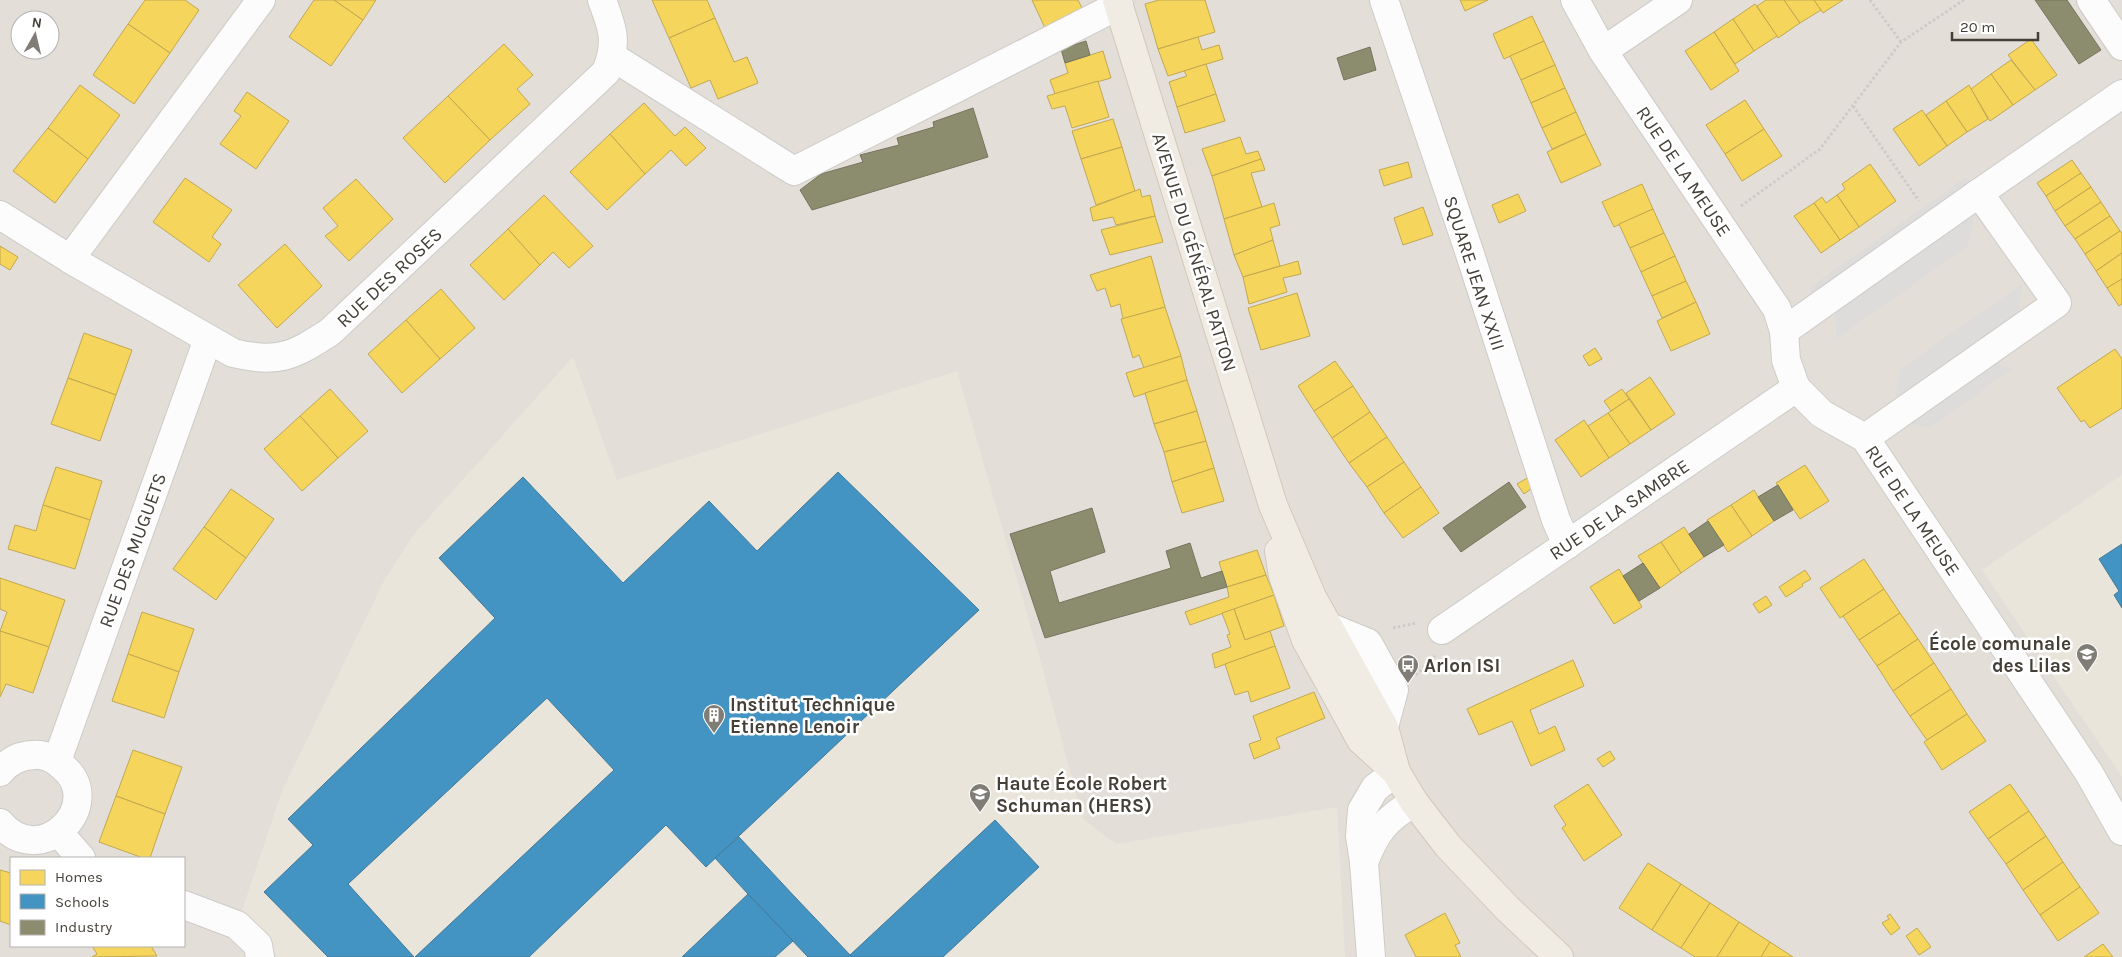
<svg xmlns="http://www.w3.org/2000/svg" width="2122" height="957" font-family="Karla,sans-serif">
  <rect width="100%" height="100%" fill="#efedea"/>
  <path fill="#e3dfd8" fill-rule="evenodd" d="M0,0h2122v957h-2122zM20,20h30v30h-30zM11,858h173v88h-173z"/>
  <g fill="#e9e5da">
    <polygon points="573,357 617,480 957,371 1040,659 1083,819 1116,844 1337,807 1345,957 260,957 237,925 282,791 384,581 414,534"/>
    <polygon points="2122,475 2122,777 1982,570"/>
  </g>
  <g fill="#dedcda">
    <polygon points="1966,177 1979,193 1968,246 1836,339 1835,295 1820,305 1809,288"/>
    <polygon points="2022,284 2015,332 1980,358 2012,369 1930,428 1892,419 1900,369"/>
  </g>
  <g fill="#f6d55c" stroke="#c1a851">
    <polygon points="145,0 185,0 199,10 170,53 128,24"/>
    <polygon points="314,0 334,0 363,20 331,66 289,37"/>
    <polygon points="334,0 376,0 363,20"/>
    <polygon points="652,0 707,0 715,18 669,38"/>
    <polygon points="1032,0 1078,0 1083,10 1045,28"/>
    <polygon points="1159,0 1205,0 1215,32 1158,49 1145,4"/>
    <polygon points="1460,0 1488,0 1465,11"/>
    <polygon points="1766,0 1784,0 1800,23 1778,38 1757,6"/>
    <polygon points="1784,0 1814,0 1821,10 1800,23"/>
    <polygon points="1814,0 1843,0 1823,13"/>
    <polygon points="1755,4 1777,36 1754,51 1733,19"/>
    <polygon points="1532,16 1544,41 1504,59 1493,34"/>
    <polygon points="715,18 734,62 747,57 758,83 718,99 710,80 691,88 669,38"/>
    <polygon points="1733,19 1754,51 1735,64 1714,32"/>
    <polygon points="128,24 170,53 134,104 93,75"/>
    <polygon points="1714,32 1739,71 1711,90 1685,51"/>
    <polygon points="1198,37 1202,50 1219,45 1223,59 1168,76 1158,49"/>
    <polygon points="2031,39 2057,75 2035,90 2008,55"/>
    <polygon points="1544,41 1555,65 1521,80 1510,56"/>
    <polygon points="504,44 533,75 517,89 530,104 490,140 448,96"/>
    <polygon points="1103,51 1111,78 1055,94 1050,80 1068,73 1065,63"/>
    <polygon points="2011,60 2035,90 2013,105 1991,74"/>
    <polygon points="1206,64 1216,94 1177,107 1169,82 1187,76 1184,71"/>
    <polygon points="1555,65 1565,88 1531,103 1521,80"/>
    <polygon points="1991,74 2013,105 1990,121 1971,89"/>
    <polygon points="1098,81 1109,117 1072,128 1065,106 1052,109 1047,96"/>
    <polygon points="80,85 120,115 88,159 48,128"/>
    <polygon points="1969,85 1988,119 1967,132 1946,101"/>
    <polygon points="1565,88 1576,112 1542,128 1531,103"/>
    <polygon points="247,92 289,121 256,169 220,144 241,116 234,111"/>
    <polygon points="1216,94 1225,121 1185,133 1177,107"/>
    <polygon points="448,96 490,140 445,183 403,138"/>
    <polygon points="1745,100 1764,129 1725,154 1706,125"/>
    <polygon points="1946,101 1967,132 1947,146 1926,115"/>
    <polygon points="644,103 675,136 685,127 706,148 686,166 671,150 645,174 610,134"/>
    <polygon points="1922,110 1947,146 1919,166 1893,129"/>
    <polygon points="1576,112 1586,134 1552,149 1542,128"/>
    <polygon points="1113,119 1122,147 1081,159 1072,131"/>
    <polygon points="48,128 88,159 55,203 13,171"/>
    <polygon points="1764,129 1782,156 1742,181 1725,154"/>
    <polygon points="610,134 645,174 607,210 570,172"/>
    <polygon points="1586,134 1601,165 1561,183 1547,152"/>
    <polygon points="1240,137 1246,154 1258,151 1261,159 1212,176 1202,149"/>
    <polygon points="1122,147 1135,191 1096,205 1081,159"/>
    <polygon points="1261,159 1265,170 1251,173 1262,207 1224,219 1212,176"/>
    <polygon points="2072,160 2081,173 2046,196 2037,183"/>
    <polygon points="1408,162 1412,177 1384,186 1379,170"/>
    <polygon points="1870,164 1896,201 1859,227 1837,195 1845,189 1842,184"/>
    <polygon points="2081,173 2091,187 2055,211 2046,196"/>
    <polygon points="185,178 232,210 212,237 221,244 209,262 153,222"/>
    <polygon points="356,179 393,219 349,261 325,236 338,226 323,208"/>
    <polygon points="1642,184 1653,209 1614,227 1602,202"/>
    <polygon points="2091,187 2101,202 2065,226 2055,211"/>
    <polygon points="1140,189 1142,197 1150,195 1155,216 1116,225 1113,217 1093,221 1090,208"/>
    <polygon points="1518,194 1526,211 1499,223 1492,205"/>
    <polygon points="544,195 593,246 569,268 553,252 540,265 508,229"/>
    <polygon points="1837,195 1859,227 1840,240 1814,203 1822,197 1826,203"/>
    <polygon points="2101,202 2110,216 2075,239 2065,226"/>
    <polygon points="1274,203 1280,225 1270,228 1273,240 1234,255 1224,219"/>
    <polygon points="1814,203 1840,240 1821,253 1794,216"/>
    <polygon points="1423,207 1433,235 1403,245 1394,218"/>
    <polygon points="1653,209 1664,233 1630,248 1619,224"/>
    <polygon points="1155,216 1163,242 1110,255 1101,230"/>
    <polygon points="2110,216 2120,231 2085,254 2075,239"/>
    <polygon points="508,229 540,265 504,300 470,265"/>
    <polygon points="2120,231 2122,233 2122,253 2096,271 2085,254"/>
    <polygon points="1664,233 1675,256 1641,272 1630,248"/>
    <polygon points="1273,240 1280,266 1243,277 1234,255"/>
    <polygon points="285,244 322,286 277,328 238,285"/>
    <polygon points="0,246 18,257 10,270 0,264"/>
    <polygon points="2122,253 2122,279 2107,288 2096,271"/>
    <polygon points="1151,256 1165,307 1123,319 1120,304 1111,307 1105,288 1097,291 1090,275"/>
    <polygon points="1675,256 1686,281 1652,296 1641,272"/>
    <polygon points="1298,261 1301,274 1283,278 1287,292 1249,304 1243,277"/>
    <polygon points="2122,279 2122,304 2119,306 2107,288"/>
    <polygon points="1686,281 1696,302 1662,318 1652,296"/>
    <polygon points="441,289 475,328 440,359 406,320"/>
    <polygon points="1297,293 1310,336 1261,350 1248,308"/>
    <polygon points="1696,302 1710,334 1671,351 1657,321"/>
    <polygon points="1165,307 1181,356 1144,368 1139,355 1133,358 1121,319"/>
    <polygon points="406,320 440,359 402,393 368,354"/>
    <polygon points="84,333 132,350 116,395 68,378"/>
    <polygon points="1595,348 1602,359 1589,366 1583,356"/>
    <polygon points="2115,349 2122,359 2122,408 2090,428 2084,420 2081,422 2057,388"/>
    <polygon points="1181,356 1187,380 1134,397 1126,373"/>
    <polygon points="1335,361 1353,386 1314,411 1298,386"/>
    <polygon points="1650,377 1675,414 1651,430 1626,393"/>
    <polygon points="68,378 116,395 100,441 51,424"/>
    <polygon points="1187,380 1197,411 1154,424 1145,393"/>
    <polygon points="1353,386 1370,412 1332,438 1314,411"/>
    <polygon points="330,389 368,431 338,458 300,416"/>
    <polygon points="1622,389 1629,399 1611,411 1604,401"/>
    <polygon points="1629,399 1651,430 1630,444 1608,413"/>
    <polygon points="1197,411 1206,441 1164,452 1154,424"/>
    <polygon points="1370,412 1387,437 1349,463 1332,438"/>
    <polygon points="1608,413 1630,444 1609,458 1588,426"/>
    <polygon points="300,416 338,458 302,491 264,449"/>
    <polygon points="1584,420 1609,458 1581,477 1555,440"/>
    <polygon points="1387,437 1404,462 1367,487 1349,463"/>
    <polygon points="1206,441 1214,468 1172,482 1164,452"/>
    <polygon points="1404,462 1421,487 1384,513 1367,487"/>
    <polygon points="1805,465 1829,501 1800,519 1776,483"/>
    <polygon points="56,467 102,481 90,520 43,505"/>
    <polygon points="1214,468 1224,501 1182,513 1172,482"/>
    <polygon points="1529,477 1535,486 1524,494 1517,484"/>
    <polygon points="1421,487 1439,513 1403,538 1384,513"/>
    <polygon points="231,489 274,519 246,558 204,527"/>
    <polygon points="1754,490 1774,521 1752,536 1731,505"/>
    <polygon points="43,505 90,520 75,569 8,549 15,525 36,531"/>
    <polygon points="1731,505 1752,536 1728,552 1707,520"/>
    <polygon points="204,527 246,558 216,600 173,569"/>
    <polygon points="1684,527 1704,557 1681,573 1661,542"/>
    <polygon points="1661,542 1681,573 1660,588 1638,556"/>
    <polygon points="1257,550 1266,575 1227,587 1219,562"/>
    <polygon points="1864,559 1884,589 1840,618 1820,588"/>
    <polygon points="1619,569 1642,607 1614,624 1590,587"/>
    <polygon points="1805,570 1811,579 1802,584 1803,586 1786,597 1779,587"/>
    <polygon points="1266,575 1274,595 1190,625 1185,612 1229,597 1227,587"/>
    <polygon points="0,578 65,600 49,647 0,631 7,612 0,609"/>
    <polygon points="1884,589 1900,613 1859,640 1843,616"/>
    <polygon points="1274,595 1284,626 1245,640 1234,609"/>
    <polygon points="1766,596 1772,605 1759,613 1753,604"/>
    <polygon points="1234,609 1245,640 1270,631 1275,646 1215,668 1212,654 1231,647 1227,635 1230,634 1222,613"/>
    <polygon points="142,612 194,629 179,672 128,654"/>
    <polygon points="1900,613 1918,639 1877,666 1859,640"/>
    <polygon points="0,631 49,647 33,693 6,684 0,697"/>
    <polygon points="1918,639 1934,663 1893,691 1877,666"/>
    <polygon points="1275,646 1290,688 1251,702 1248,691 1235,695 1225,664"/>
    <polygon points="128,654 179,672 164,718 112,701"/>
    <polygon points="1573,660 1584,686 1530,710 1539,734 1555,726 1565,750 1531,766 1512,721 1479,735 1467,709"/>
    <polygon points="1934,663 1951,689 1910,716 1893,691"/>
    <polygon points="1951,689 1967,714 1927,740 1910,716"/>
    <polygon points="1314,692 1325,718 1276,738 1280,748 1254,759 1249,744 1261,740 1253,716"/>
    <polygon points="1967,714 1986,741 1942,770 1924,742"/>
    <polygon points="133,750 182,767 165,814 116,796"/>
    <polygon points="1610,751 1615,759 1603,767 1597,759"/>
    <polygon points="1588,784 1622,835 1584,861 1562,828 1566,825 1554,806"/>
    <polygon points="2010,784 2029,811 1988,839 1969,812"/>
    <polygon points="116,796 165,814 150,858 143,858 99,842"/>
    <polygon points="2029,811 2046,836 2006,864 1988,839"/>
    <polygon points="2046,836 2063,862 2023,890 2006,864"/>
    <polygon points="2063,862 2080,887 2040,915 2023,890"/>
    <polygon points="1648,863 1681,884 1652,930 1619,908"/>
    <polygon points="0,870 11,873 11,925 0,921"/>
    <polygon points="1681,884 1710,903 1681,948 1652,930"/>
    <polygon points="2080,887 2099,913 2058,941 2040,915"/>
    <polygon points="1710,903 1739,922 1717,957 1695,957 1681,948"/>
    <polygon points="1445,913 1460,943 1455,945 1461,957 1416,957 1405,935"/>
    <polygon points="1890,914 1900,928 1891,935 1882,923 1889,919 1887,916"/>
    <polygon points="1739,922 1770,942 1761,957 1717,957"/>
    <polygon points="1917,928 1931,947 1919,955 1906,936"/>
    <polygon points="1770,942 1793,957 1761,957"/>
    <polygon points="2103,944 2113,957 2084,957"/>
    <polygon points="92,946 151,946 157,956 92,957 97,954"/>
  </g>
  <g fill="#4393c3" stroke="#437a99">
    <polygon points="838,472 979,610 706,867 666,825 529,957 415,957 614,770 547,698 348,884 414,957 328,957 264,892 313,845 288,819 495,618 439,558 523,477 623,583 709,501 757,551"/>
    <polygon points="2122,544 2122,608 2114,595 2119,591 2099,559"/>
    <polygon points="995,820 1039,867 943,957 852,957 850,955"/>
    <polygon points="739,837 794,896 852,957 808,957 748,894 715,858"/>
    <polygon points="748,894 793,941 775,957 682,957"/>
  </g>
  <g fill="#8c8c6e" stroke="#76755e">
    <polygon points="2035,0 2067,0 2101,50 2079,64"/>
    <polygon points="1086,41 1090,55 1065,63 1061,49"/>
    <polygon points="1370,47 1376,70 1344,80 1337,58"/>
    <polygon points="973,108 988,157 812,210 800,190 821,174 863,162 860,155 899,145 897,138 934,127 933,122"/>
    <polygon points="1509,482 1526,507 1461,552 1443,528"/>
    <polygon points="1778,485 1793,510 1774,521 1758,497"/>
    <polygon points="1092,508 1105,552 1050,571 1059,603 1171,568 1166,551 1190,543 1201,578 1222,571 1227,587 1045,638 1010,534"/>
    <polygon points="1708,521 1724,545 1704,557 1689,534"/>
    <polygon points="1643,563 1660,588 1639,601 1623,576"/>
  </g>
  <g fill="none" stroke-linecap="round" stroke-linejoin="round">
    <g stroke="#cdcbc7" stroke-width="30">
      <g id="minor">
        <polyline points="1384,0 1468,248 1556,520 1567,545"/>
        <polyline points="1575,0 1603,51 1777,309 1784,331 1786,360 1796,388 1822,414 1865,438 2089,773 2122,831"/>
        <polyline points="2091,0 2122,46"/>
        <polyline points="1603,51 1678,0"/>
        <polyline points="613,57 794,171 1119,5"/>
        <polyline points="1979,193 2122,94"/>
        <path d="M0,215l70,44 163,94c45,11 60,3 97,-21l276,-260c12,-30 7,-43 -4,-72"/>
        <polyline points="70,259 261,0"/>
        <polyline points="1784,331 1979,193 2057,303 1865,438"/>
        <polyline points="1329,627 1368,643 1394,690 1384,727"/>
        <polyline points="1442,630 1796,388"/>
        <polyline points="57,761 208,339"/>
        <path d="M0,772c10,-13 24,-18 40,-17 9,1 17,6 23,12 44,37 -22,105 -63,56"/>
        <polyline points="59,833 81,858"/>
        <path d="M1364,862c13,-32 21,-42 50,-60"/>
        <polyline points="184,905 237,925 258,945 260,957"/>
        <polyline points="1371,957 1364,862 1360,836 1362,810 1375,788 1396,772"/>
      </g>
    </g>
    <g stroke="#d0c8b9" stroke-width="30">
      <g id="major">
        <polyline points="1117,0 1273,505 1312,597 1384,727 1396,772"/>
        <polyline points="1279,551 1283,576 1306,640 1361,740 1396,772 1414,802 1448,846 1508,909 1559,957"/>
      </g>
    </g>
    <g stroke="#cdcbc7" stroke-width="3" stroke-dasharray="2.5 2.5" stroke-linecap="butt">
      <polyline points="1870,0 1901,42"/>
      <polyline points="1853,106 1919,201"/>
      <polyline points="1741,206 1820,149 1901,42 1964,0"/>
      <polyline points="1393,628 1416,623"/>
      <polyline points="1416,675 1435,656"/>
    </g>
    <use href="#minor" stroke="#fdfcfc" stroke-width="28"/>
    <use href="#major" stroke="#f0ece4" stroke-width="28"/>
  </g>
  <defs>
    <g id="school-pin" transform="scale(1.125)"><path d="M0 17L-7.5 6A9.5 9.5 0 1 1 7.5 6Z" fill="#807c76" stroke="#fff"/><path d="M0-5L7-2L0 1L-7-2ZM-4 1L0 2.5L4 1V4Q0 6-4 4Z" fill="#fff"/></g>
    <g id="bus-pin" transform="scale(1.125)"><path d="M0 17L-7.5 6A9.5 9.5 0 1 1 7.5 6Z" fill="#807c76" stroke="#fff"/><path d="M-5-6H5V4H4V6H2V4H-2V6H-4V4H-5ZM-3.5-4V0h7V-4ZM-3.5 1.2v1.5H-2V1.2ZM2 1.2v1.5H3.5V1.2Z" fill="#fff"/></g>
    <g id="building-pin" transform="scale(1.125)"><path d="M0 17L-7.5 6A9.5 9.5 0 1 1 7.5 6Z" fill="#807c76" stroke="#fff"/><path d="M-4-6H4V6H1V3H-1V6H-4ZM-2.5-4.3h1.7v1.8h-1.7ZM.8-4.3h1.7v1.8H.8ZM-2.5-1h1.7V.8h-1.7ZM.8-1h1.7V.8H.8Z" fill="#fff"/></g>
    <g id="university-pin" transform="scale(1.125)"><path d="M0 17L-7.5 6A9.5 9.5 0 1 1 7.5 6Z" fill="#807c76" stroke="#fff"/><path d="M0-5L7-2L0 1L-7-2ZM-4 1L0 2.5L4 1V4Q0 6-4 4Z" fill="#fff"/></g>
  </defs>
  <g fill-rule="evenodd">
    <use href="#school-pin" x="2087" y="654"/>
    <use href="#bus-pin" x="1408" y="665"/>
    <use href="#building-pin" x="714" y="715"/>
    <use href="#university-pin" x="980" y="794"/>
  </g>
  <g text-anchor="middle" stroke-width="5" stroke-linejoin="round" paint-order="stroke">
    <g font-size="19" fill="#443f37" stroke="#fff">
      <text transform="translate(1684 171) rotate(56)" y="7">RUE DE LA MEUSE</text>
      <text transform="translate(1195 252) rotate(73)" y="7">AVENUE DU GÉNÉRAL PATTON</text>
      <text transform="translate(1475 273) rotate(72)" y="7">SQUARE JEAN XXIII</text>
      <text transform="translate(389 277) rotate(-43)" y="7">RUE DES ROSES</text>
      <text transform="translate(1619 509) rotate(-34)" y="7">RUE DE LA SAMBRE</text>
      <text transform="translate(1913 510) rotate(56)" y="7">RUE DE LA MEUSE</text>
      <text transform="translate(132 550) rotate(-70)" y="7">RUE DES MUGUETS</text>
    </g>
    <g font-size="19" font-weight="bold" fill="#443f37" stroke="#fff" text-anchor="start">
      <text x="2071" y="650" text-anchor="end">École comunale<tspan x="2071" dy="22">des Lilas</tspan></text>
      <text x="1424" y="672">Arlon ISI</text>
      <text x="730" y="711">Institut Technique<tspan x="730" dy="22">Etienne Lenoir</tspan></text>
      <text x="996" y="790">Haute École Robert<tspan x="996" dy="22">Schuman (HERS)</tspan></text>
    </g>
  </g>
  <rect x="10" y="857" width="175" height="90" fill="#ffffff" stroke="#b4b2af"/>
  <rect x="20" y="870" width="25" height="15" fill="#f6d55c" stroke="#b4b2af"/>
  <text x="55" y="882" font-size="15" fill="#443f37">Homes</text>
  <rect x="20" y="894" width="25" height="15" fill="#4393c3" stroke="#b4b2af"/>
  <text x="55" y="907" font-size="15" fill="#443f37">Schools</text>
  <rect x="20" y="920" width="25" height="15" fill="#8c8c6e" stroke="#b4b2af"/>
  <text x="55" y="932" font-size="15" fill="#443f37">Industry</text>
  <g transform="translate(35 35) rotate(8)"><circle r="24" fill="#ffffff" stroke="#b4b2af"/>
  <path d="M0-4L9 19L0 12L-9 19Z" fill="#807c76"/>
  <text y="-8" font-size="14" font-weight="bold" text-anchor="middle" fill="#443f37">N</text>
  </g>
  <path d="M1952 32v8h86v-8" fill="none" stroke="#443f37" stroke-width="2.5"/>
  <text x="1960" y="32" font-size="15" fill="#443f37" stroke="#ffffff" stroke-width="4" paint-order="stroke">20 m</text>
</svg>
